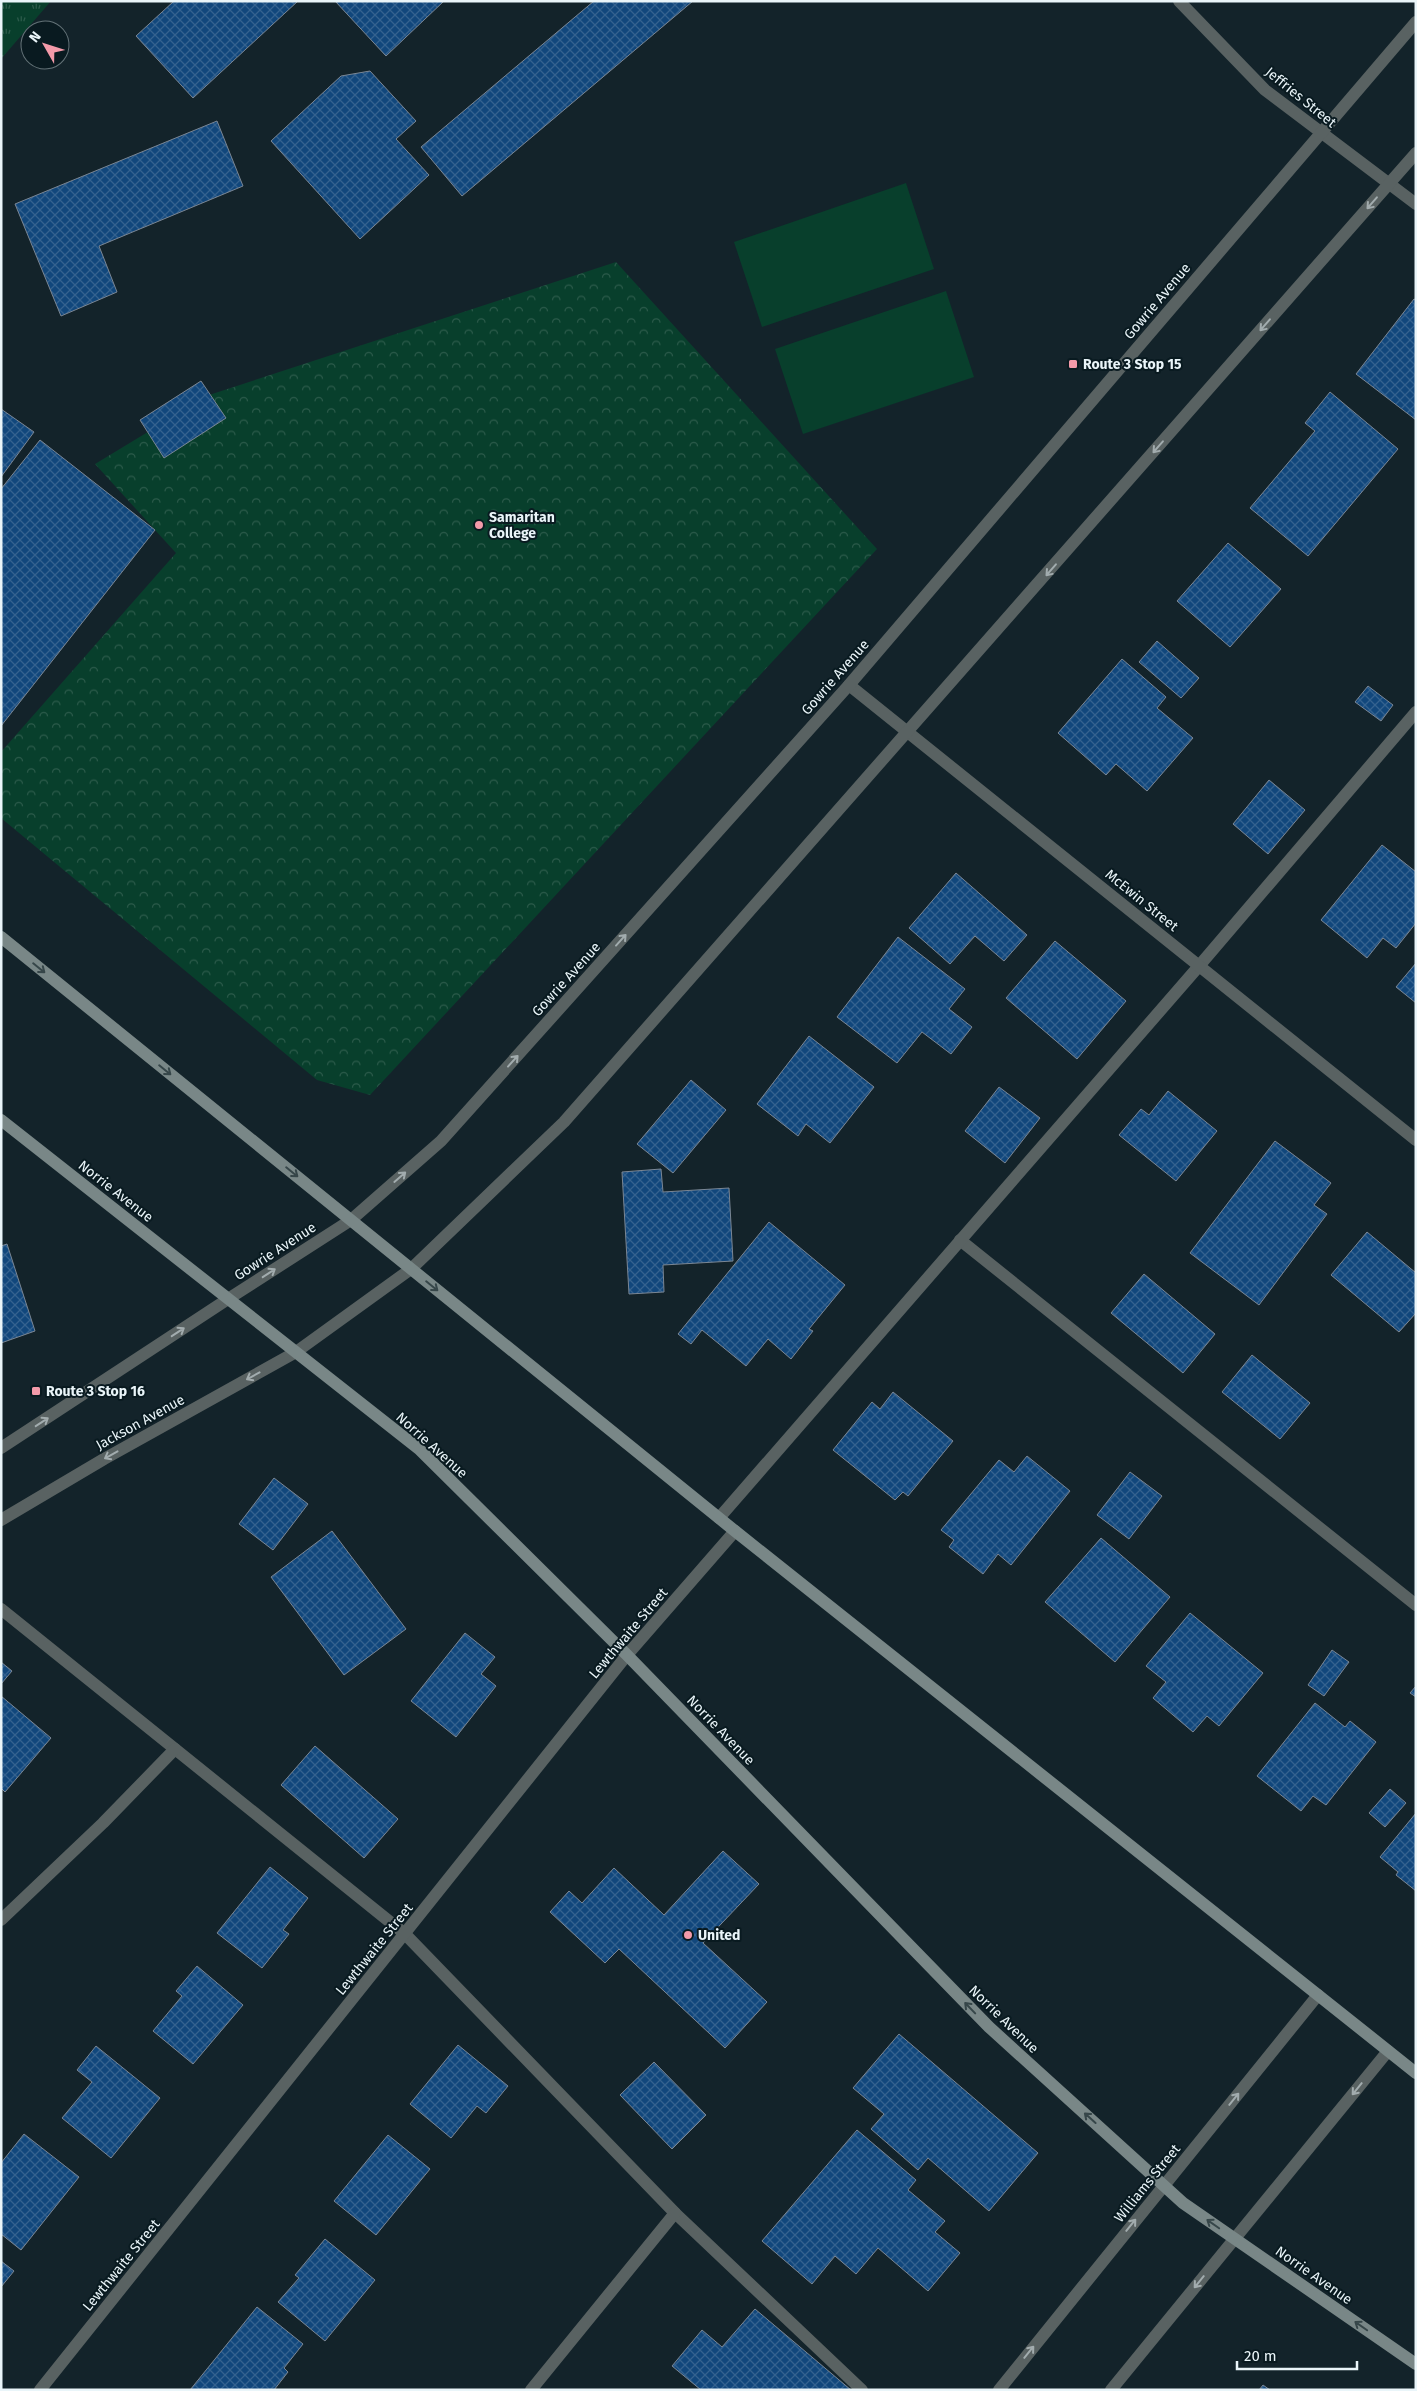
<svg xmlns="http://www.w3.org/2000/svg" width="1417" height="2391" font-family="'Fira Sans',sans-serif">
  <defs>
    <pattern id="grass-tufts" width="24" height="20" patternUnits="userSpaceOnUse" patternTransform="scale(1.25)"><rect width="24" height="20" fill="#083f2c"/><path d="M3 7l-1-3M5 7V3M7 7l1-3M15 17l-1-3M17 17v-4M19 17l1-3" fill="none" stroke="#2c5b4b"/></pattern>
    <pattern id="park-crowns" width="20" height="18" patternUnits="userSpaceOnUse" patternTransform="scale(1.25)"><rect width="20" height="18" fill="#083f2c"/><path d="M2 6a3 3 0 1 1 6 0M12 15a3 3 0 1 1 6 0" fill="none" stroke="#2c5b4b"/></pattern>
    <pattern id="building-cross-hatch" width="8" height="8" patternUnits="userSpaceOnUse" patternTransform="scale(1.25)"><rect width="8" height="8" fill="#11477c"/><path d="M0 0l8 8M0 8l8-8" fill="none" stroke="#34628f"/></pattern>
  </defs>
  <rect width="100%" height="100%" fill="#13232a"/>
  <polygon fill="url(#grass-tufts)" points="1,1 51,1 1,59"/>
  <polygon fill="url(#park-crowns)" points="616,262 877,549 370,1095 317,1080 1,818 1,752 176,553 95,464 209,395"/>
  <g fill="#083f2c">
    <polygon points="906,183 934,269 762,327 734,242"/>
    <polygon points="946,291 974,377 803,434 775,349"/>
  </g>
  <g fill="url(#building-cross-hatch)" stroke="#7a8694">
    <polygon points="174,1 298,1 193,98 136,36"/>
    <polygon points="335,1 444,1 386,56"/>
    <polygon points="594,1 693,1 462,196 421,147"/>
    <polygon points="370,71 416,121 396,139 429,175 360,239 271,141 341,76"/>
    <polygon points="217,121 243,186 99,246 117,292 61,316 15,204"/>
    <polygon points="1414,299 1416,300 1416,420 1356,374"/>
    <polygon points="201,381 226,418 164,458 140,420"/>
    <polygon points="1330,392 1398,449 1308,556 1250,508 1315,431 1305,423"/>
    <polygon points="1,409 34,432 1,477"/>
    <polygon points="40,440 155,530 1,726 1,489"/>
    <polygon points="1228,543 1281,589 1230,647 1177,601"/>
    <polygon points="1157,641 1199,678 1181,698 1139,662"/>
    <polygon points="1122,659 1166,697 1157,708 1193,738 1147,791 1116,764 1106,775 1058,733"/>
    <polygon points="1368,686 1393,705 1381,721 1355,702"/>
    <polygon points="1269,780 1305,810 1268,854 1233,824"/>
    <polygon points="1382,845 1416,872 1416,923 1396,948 1383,938 1367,958 1321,920"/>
    <polygon points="956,873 1027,935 1004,961 975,936 950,964 909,928"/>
    <polygon points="898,937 965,989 949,1009 972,1027 951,1054 922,1032 897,1063 837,1017"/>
    <polygon points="1055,941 1126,1001 1077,1059 1006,998"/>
    <polygon points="1416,963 1416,1003 1396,987"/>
    <polygon points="809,1036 874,1087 830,1143 806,1124 798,1136 757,1104"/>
    <polygon points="691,1080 726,1110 673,1173 637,1144"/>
    <polygon points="999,1087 1040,1118 1005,1163 965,1131"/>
    <polygon points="1168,1091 1217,1131 1176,1181 1119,1135 1141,1109 1149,1115"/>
    <polygon points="1275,1141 1331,1183 1314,1205 1327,1214 1259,1305 1190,1253"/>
    <polygon points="661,1169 663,1192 729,1188 733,1261 663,1265 664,1292 629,1294 622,1172"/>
    <polygon points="769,1222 845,1285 809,1329 813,1331 791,1359 768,1339 746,1366 702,1330 691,1344 678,1334"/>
    <polygon points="1367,1232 1416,1273 1416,1313 1399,1332 1331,1275"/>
    <polygon points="7,1244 35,1331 1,1343 1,1246"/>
    <polygon points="1144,1274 1215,1334 1183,1373 1111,1313"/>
    <polygon points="1252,1355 1310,1403 1280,1439 1222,1392"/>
    <polygon points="893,1392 953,1441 908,1496 903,1492 895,1500 833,1450 872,1402 880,1409"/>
    <polygon points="1027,1456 1070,1491 1011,1565 998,1554 983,1574 949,1547 954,1540 941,1530 999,1460 1014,1472"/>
    <polygon points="1130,1472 1162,1496 1129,1539 1097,1515"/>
    <polygon points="274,1478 308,1504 273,1550 239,1524"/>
    <polygon points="332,1531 406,1629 344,1675 271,1577"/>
    <polygon points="1101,1538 1170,1597 1115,1662 1045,1602"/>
    <polygon points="1190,1613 1263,1673 1219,1726 1207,1716 1193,1732 1153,1698 1166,1682 1146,1666"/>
    <polygon points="465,1633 495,1657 481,1674 496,1686 456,1737 411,1701"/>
    <polygon points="1332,1650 1349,1662 1324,1696 1308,1685"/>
    <polygon points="1,1662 12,1671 1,1684"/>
    <polygon points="1416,1686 1416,1697 1410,1693"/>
    <polygon points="1,1696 51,1738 5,1792 1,1788"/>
    <polygon points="1315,1703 1345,1727 1350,1721 1376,1742 1326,1805 1313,1796 1301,1811 1257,1776"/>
    <polygon points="315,1746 398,1819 364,1858 281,1785"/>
    <polygon points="1390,1789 1406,1803 1385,1827 1369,1813"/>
    <polygon points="1416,1813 1416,1891 1396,1875 1398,1872 1380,1857"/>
    <polygon points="723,1851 759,1884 703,1943 767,2002 725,2048 619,1949 605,1963 550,1912 569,1891 582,1903 614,1868 664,1915"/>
    <polygon points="270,1867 308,1898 283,1930 289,1934 262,1968 217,1933"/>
    <polygon points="197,1966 243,2005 193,2064 153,2031 182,1996 176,1991"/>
    <polygon points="899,2034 1038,2153 989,2211 928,2158 918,2170 871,2129 884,2114 853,2088"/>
    <polygon points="458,2045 508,2086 486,2113 477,2106 451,2138 410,2104"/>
    <polygon points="96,2046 160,2098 111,2158 62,2118 92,2082 77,2070"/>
    <polygon points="654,2062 706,2115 672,2149 620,2095"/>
    <polygon points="857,2130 916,2180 908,2190 945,2221 935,2232 960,2253 928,2291 878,2248 856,2274 835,2256 812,2284 762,2241"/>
    <polygon points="24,2134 79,2177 21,2250 1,2234 1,2163"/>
    <polygon points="388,2135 430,2169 376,2235 334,2201"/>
    <polygon points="325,2239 375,2280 325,2341 278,2302 299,2278 295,2275"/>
    <polygon points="1,2261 14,2271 1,2287"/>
    <polygon points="257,2307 303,2344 284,2368 288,2372 274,2390 190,2390"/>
    <polygon points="755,2309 851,2390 701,2390 672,2366 702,2330 722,2347"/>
    <polygon points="1263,2385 1270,2390 1259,2390"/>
  </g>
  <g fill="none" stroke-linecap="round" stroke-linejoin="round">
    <g stroke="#596262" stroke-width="12">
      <polyline points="960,1240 1416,1605"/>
      <polyline points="719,1518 1199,966 1416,712"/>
      <polyline points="1,1609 405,1934 675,2213 862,2390"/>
      <polyline points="1,1920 103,1823 175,1749"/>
      <polyline points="531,2390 675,2213"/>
    </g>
    <g stroke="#596262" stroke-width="12">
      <polyline points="1179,1 1265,90 1416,204"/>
      <polyline points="849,685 1416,1140"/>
      <polyline points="1,1448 228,1299"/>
      <polyline points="1,1520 104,1459 296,1352"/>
      <polyline points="40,2390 627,1655 735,1531"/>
      <polyline points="999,2390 1318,1995"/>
      <polyline points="1111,2390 1388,2051"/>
    </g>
    <g stroke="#596262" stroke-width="12">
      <polyline points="228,1299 351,1220 441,1141 849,685 1416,22"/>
      <polyline points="296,1352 411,1269 564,1122 1416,153"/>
    </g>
    <g stroke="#798787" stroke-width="12">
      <polyline points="1,937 735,1531 1416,2073"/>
      <polyline points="1,1120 419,1449 627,1655 989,2027 1183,2203 1416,2364"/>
    </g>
  </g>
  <defs><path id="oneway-shaft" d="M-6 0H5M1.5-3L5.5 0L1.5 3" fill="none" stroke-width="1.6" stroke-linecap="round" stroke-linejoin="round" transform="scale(1.25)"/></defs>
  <g stroke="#a2acae">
    <use href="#oneway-shaft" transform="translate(1372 203) rotate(131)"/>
    <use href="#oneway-shaft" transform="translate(1265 325) rotate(131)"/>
    <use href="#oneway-shaft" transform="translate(1158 447) rotate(131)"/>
    <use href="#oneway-shaft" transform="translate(1051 570) rotate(131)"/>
    <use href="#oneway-shaft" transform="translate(621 940) rotate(-48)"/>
    <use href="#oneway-shaft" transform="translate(513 1061) rotate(-48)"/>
    <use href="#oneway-shaft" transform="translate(400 1177) rotate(-41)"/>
    <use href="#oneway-shaft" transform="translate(269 1273) rotate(-33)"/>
    <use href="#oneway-shaft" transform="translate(178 1332) rotate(-33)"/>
    <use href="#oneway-shaft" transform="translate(253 1376) rotate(151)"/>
    <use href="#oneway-shaft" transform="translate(42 1422) rotate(-33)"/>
    <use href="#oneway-shaft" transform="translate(111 1455) rotate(151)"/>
    <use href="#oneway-shaft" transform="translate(1357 2089) rotate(129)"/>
    <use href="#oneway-shaft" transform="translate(1234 2099) rotate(-51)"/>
    <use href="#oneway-shaft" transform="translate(1131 2225) rotate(-51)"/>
    <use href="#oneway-shaft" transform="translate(1199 2282) rotate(129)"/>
    <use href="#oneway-shaft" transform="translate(1029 2352) rotate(-51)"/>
  </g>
  <g stroke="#364649">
    <use href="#oneway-shaft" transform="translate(39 968) rotate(39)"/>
    <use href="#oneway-shaft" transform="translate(165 1070) rotate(39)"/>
    <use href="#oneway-shaft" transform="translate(292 1172) rotate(39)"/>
    <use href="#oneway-shaft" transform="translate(432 1286) rotate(39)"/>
    <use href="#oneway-shaft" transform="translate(970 2008) rotate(-134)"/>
    <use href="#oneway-shaft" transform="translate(1090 2118) rotate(-138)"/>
    <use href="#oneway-shaft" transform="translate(1213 2224) rotate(-145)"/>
    <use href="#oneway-shaft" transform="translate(1361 2326) rotate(-145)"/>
  </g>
  <g fill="#f39aa9" stroke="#091a20" stroke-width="2">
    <rect x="1068" y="359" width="10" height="10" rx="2.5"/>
    <circle cx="479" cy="525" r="5"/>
    <rect x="31" y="1386" width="10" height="10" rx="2.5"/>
    <circle cx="688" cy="1935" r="5"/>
  </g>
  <g text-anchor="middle" stroke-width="4" stroke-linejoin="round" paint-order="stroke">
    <g font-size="14" fill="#eaf5f9" stroke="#091a20">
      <text transform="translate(1301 97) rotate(39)" y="5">Jeffries Street</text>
      <text transform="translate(1157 301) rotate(-50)" y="5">Gowrie Avenue</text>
      <text transform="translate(835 677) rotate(-49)" y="5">Gowrie Avenue</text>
      <text transform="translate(1142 900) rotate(39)" y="5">McEwin Street</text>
      <text transform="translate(566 979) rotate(-48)" y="5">Gowrie Avenue</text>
      <text transform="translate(116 1191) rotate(38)" y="5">Norrie Avenue</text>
      <text transform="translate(275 1251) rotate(-33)" y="5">Gowrie Avenue</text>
      <text transform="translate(140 1422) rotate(-29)" y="5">Jackson Avenue</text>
      <text transform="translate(432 1445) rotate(42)" y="5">Norrie Avenue</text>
      <text transform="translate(628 1633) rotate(-50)" y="5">Lewthwaite Street</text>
      <text transform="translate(721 1730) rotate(46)" y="5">Norrie Avenue</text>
      <text transform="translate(374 1949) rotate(-51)" y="5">Lewthwaite Street</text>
      <text transform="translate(1004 2019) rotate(44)" y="5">Norrie Avenue</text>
      <text transform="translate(1147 2183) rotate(-51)" y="5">Williams Street</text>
      <text transform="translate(121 2265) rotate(-51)" y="5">Lewthwaite Street</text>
      <text transform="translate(1314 2275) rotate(35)" y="5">Norrie Avenue</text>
    </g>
    <g font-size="14" font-weight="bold" fill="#eaf5f9" stroke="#091a20" text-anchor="start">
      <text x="1083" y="369">Route 3 Stop 15</text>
      <text x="489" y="522">Samaritan<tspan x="489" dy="16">College</tspan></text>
      <text x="46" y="1396">Route 3 Stop 16</text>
      <text x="698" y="1940">United</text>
    </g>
  </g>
  <rect width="1417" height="2391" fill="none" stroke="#eaf5f9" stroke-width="5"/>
  <g transform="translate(45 45) rotate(309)"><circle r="24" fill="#091a20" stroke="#637277"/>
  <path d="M0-4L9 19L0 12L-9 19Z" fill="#f39aa9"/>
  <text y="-8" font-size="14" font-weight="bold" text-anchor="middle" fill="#eaf5f9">N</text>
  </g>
  <path d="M1237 2361v8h120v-8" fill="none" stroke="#eaf5f9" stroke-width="2.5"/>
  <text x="1244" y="2361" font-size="15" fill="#eaf5f9" stroke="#091a20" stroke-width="4" paint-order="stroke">20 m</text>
</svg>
